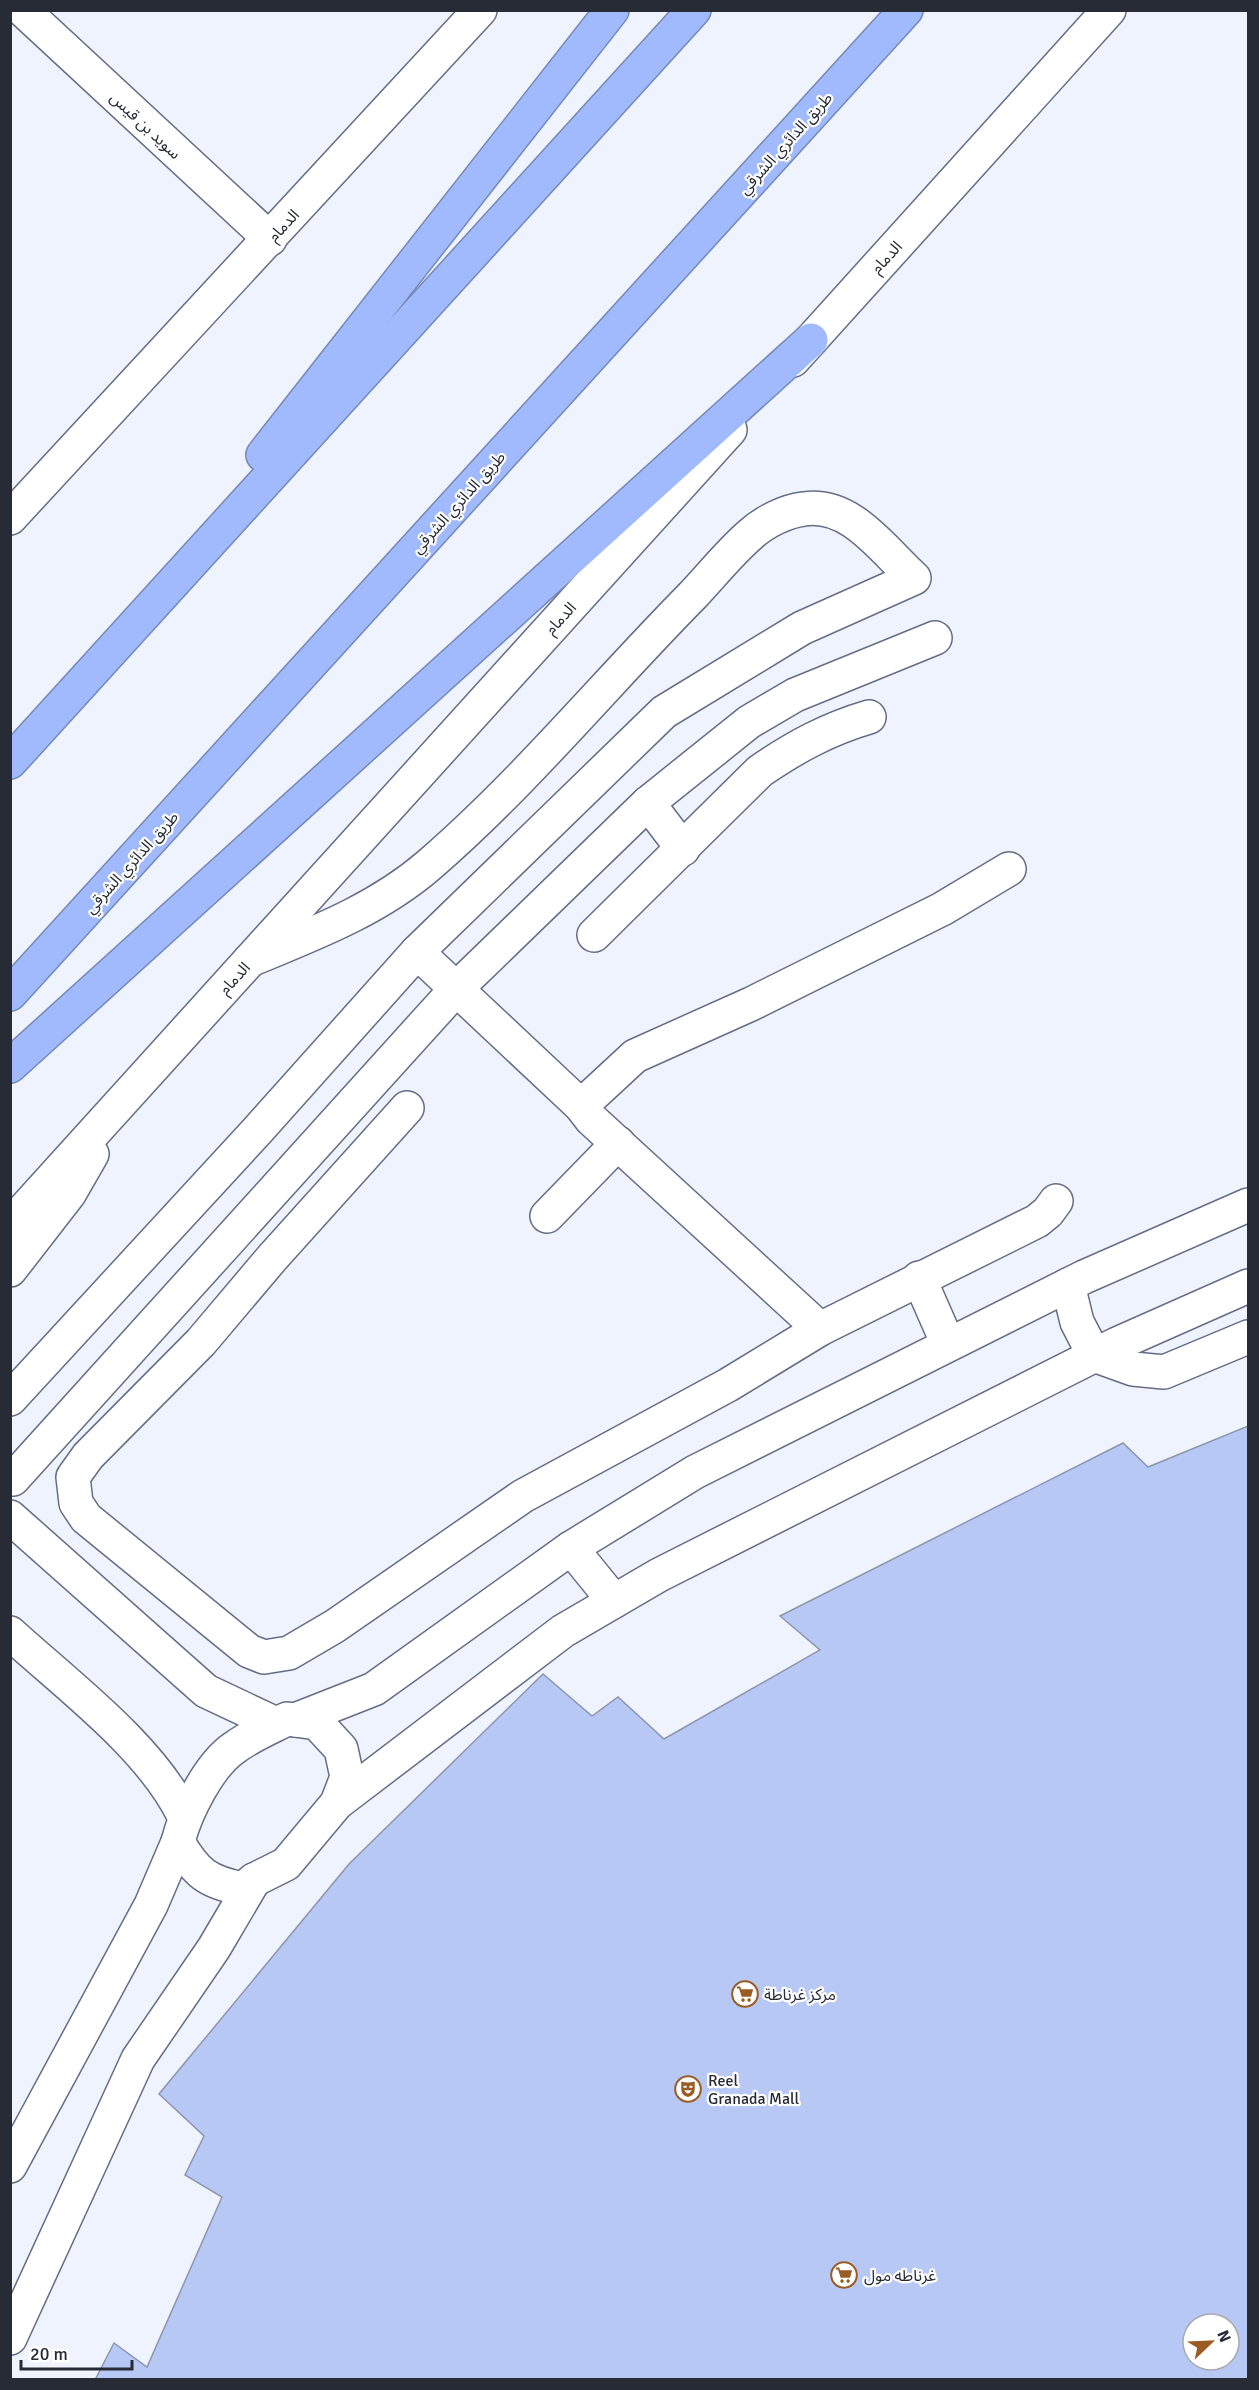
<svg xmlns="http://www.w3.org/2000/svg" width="1259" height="2390" font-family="Signika,'Noto Sans Arabic',sans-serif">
  <rect width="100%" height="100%" fill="#eff3fe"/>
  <path fill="#b7c8f5" stroke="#8c96af" stroke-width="1.5" fill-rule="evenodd" d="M1248,1426v954h-1153l19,-37 33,24 75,-170 -37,-22 19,-39 -45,-42 190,-230 194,-190 49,42 26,-19 46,42 156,-89 -40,-34 343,-173 25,24zM1193,2324h36v36h-36z"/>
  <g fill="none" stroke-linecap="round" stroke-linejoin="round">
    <g stroke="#646d85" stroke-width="36">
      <g id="minor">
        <polyline points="23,10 270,239"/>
        <polyline points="793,360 1109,10"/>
        <polyline points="10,518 480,10"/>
        <polyline points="648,803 683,849"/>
        <polyline points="1009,869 942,909 751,1004 635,1056 581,1106 591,1119 820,1329 1037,1221 1048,1212 1056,1201"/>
        <path d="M594,935l166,-164c35,-24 68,-42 109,-54"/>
        <polyline points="417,952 581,1106"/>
        <polyline points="407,1108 272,1258 201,1342 88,1456 73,1477 76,1503 86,1518 249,1651 264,1657 289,1653 335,1626 523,1496 728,1385 820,1329"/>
        <polyline points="547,1216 618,1143"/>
        <polyline points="10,1225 730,430"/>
        <polyline points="10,1270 69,1194 92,1154"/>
        <polyline points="919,1278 948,1344"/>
        <polyline points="1068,1285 1077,1322 1094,1355 1133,1369 1164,1372 1248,1337"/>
        <path d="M10,1399l247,-268 160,-179 247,-240 138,-84 112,-50c-31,-28 -63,-76 -110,-69 -18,2 -40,13 -53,25 -21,18 -40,42 -59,62 -88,89 -168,187 -263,269 -52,45 -116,69 -179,95"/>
        <polyline points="13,1479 457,988 648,803 749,722 795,695 935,638"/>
        <polyline points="10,1517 206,1691 276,1724"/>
        <polyline points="571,1548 614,1601"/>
        <path d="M10,1633c57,52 141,114 174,183"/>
        <path d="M287,1719l30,4 24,26 6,28 -10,26 -51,61 -32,16 -11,9c-36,-7 -47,-16 -65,-47 7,-29 31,-77 56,-94 16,-12 35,-20 53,-29z"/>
        <polyline points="295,1720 374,1689 571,1548 695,1472 1084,1277 1248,1205"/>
        <polyline points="337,1803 563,1631 659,1575 1117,1344 1248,1286"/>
        <polyline points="10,2166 151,1905 178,1842"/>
        <polyline points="10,2338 138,2059 214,1948 254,1880"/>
      </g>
    </g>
    <g stroke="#7688b7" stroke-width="36">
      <g id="highway">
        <polyline points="263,455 612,10"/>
        <polyline points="10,762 694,10"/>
        <polyline points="10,994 906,10"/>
        <polyline points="10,1066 811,340"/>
      </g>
    </g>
    <use href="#minor" stroke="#fff" stroke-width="33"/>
    <use href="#highway" stroke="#a1bafd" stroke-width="33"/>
  </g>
  <defs>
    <g id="supermarket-ring" transform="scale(1.35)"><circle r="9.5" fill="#fff" stroke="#9b5c24" stroke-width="1.5"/><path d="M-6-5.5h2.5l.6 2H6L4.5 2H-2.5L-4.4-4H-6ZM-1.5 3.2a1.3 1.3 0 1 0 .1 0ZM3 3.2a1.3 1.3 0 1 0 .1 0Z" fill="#9b5c24"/></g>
    <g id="theatre-ring" transform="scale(1.35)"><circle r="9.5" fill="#fff" stroke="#9b5c24" stroke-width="1.5"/><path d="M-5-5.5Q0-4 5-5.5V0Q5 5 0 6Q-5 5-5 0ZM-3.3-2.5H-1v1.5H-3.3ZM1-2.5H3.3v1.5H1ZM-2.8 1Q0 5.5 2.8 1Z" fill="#9b5c24"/></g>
  </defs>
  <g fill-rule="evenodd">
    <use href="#supermarket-ring" x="745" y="1994"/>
    <use href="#theatre-ring" x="688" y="2089"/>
    <use href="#supermarket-ring" x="844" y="2275"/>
  </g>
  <g text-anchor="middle" stroke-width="4.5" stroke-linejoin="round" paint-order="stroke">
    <g font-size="16" fill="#272b35" stroke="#fff">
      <text transform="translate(146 125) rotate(43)" y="6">سويد بن قيس</text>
      <text transform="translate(785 143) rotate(-48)" y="6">طريق الدائري الشرقي</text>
      <text transform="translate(283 225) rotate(-47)" y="6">الدمام</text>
      <text transform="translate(886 257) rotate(-48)" y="6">الدمام</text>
      <text transform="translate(458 502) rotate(-48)" y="6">طريق الدائري الشرقي</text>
      <text transform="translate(560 618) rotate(-48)" y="6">الدمام</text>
      <text transform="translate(131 862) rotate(-48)" y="6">طريق الدائري الشرقي</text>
      <text transform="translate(234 978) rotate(-48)" y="6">الدمام</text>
    </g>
    <g font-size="16" fill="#272b35" stroke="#fff" text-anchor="start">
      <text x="764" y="2000">مركز غرناطة</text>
      <text x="708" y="2086">Reel<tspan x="708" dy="18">Granada Mall</tspan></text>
      <text x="864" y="2281">غرناطه مول</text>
    </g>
  </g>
  <rect width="1259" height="2390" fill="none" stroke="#272b35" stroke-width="24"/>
  <g transform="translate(1211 2342) rotate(67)"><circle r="28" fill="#ffffff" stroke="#a9aaae" stroke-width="1.5"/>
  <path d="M0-4.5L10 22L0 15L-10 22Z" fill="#9b5c24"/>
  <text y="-9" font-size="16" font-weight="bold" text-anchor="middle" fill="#272b35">N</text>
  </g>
  <path d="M21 2360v9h111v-9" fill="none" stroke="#272b35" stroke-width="3"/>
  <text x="30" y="2360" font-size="18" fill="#272b35" stroke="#ffffff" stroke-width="4.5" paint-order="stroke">20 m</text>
</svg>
